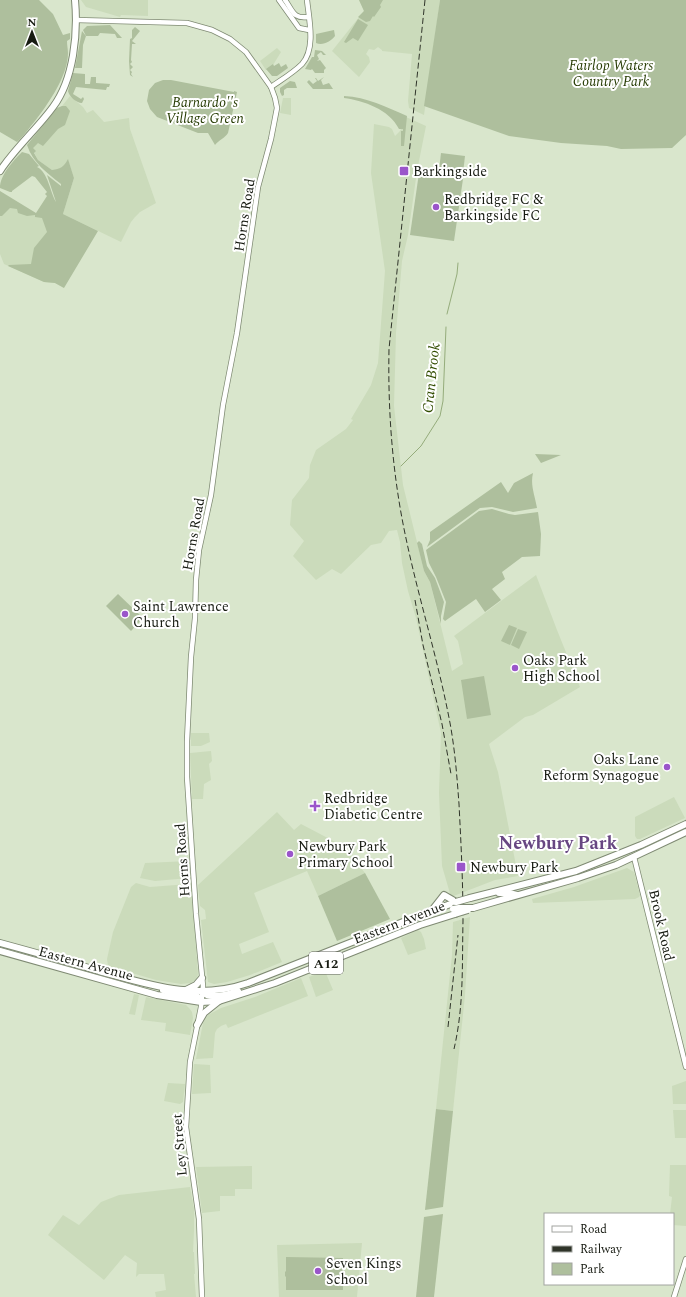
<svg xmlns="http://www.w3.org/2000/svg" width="686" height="1297" font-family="Spectral,serif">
  <rect width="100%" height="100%" fill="#d9e6cc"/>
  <g fill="#cbdbbb">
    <polygon points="81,0 148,0 148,16 121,15 120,17 86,7"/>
    <polygon points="359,0 440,0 424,115 409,108 408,101 412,54 382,51 382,50 378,47 374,50 369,49 366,54 369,57 370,62 359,77 332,51 364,11"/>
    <polygon points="277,48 281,52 273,65 266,70 260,61"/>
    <polygon points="70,96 83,107 87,113 93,110 104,122 129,118 130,129 156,203 140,212 135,217 131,222 121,242 63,214 74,178 68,160 66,165 60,169 52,170 38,160 32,148 59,110"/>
    <polygon points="283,98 291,98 291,115 280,113"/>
    <polygon points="406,117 426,126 417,171 408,235 402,261 396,333 394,406 403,485 416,538 424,571 430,582 452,671 463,664 458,641 454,636 536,575 557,630 580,687 533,715 525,717 489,744 498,772 518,876 495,880 451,897 442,866 439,793 441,733 416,618 408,591 402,563 400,542 397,530 389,531 381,543 371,545 341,574 332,569 316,580 293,556 304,541 290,525 292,500 309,478 310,465 316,450 346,429 353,420 351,419 371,385 378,363 385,271 371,173 374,124 389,127 392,129 395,136 400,131"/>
    <polygon points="0,194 36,215 42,206 64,288 55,283 44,282 4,264 0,254"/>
    <polygon points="191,733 209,733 210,742 201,746 191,746"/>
    <polygon points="211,751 212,761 209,764 211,780 204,784 203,799 192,799 190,753"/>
    <polygon points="674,797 685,818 640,839 637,839 635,836 635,817"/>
    <polygon points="277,812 294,830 301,824 343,846 365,873 318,896 307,871 254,893 269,932 239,944 242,954 273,942 282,962 250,975 227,982 214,984 208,982 201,920 206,919 205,910 200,906 198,885"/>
    <polygon points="189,861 191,876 189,878 155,881 140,878 145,863"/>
    <polygon points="627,868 634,872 640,895 639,897 635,899 533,903 532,899 574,887"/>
    <polygon points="136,883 150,887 189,884 192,887 198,975 196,979 191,983 181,984 156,980 108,966 107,959 113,932 131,887"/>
    <polygon points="470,917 465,995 453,1111 436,1109 452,955 453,922"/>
    <polygon points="418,930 421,932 424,939 426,949 408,955 401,938"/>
    <polygon points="325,971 333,990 316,997 309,977"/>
    <polygon points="301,978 308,996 228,1028 226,1024 221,1026 217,1029 215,1033 213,1058 196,1059 203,1023 208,1015 221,1008 255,997"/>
    <polygon points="134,994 139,995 135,1015 129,1014"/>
    <polygon points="146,997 186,1005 189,1008 192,1012 193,1018 190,1035 165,1031 166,1023 141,1020"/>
    <polygon points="194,1064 210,1065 211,1093 192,1094"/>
    <polygon points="686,1081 686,1104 673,1104 672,1086"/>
    <polygon points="168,1083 185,1084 183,1102 180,1104 164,1101"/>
    <polygon points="673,1110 686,1110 686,1138 675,1138"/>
    <polygon points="670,1165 686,1165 686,1226 673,1225 673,1214 670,1214 672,1197 669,1196"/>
    <polygon points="252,1166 252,1189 235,1189 235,1196 220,1196 220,1211 202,1213 196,1167"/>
    <polygon points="190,1187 194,1209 194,1231 193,1252 194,1252 195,1274 194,1274 196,1297 156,1297 155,1292 166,1290 164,1274 139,1274 136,1277 137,1263 125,1255 104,1280 48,1235 63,1215 79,1225 101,1202 119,1195"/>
    <polygon points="362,1243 357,1297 279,1297 277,1245"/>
  </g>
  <g fill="#aebf9d">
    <path d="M0,0h39l14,14 10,21 7,-2v6l-3,2c0,4 1,9 1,12 0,23 -20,51 -33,68 -6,7 -12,16 -18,21l-17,-10z"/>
    <polygon points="359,0 383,0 380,5 381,7 374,17 373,16 370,21 366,22 358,17 364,11"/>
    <polygon points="440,0 686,0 686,135 672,148 621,149 607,146 561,143 509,136 424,106"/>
    <polygon points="358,19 368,25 358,41 353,38 346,43 344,42"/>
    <polygon points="110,25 122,38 117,38 115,34 100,33 98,36 86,36 83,30 87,26"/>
    <polygon points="135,27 140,31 132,41 136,44 132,44 131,60 132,62 130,64 133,67 130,70 132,72 131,74 133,77 130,75 129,61 130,39 132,38 132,30"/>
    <path d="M334,30l1,6c-4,5 -12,10 -19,7v-9z"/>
    <polygon points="82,31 86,36 83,45 82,68 75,68"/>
    <polygon points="315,50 322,51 326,55 323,55 321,52 317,55 319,59 317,61 320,60 326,68 324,70 324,73 315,73 312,69 311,70 305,69 312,57 314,57"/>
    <polygon points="279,63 281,67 286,64 288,68 277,76 272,76 266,69 273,64 274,66"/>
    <path d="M73,73l12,1v10h5l1,-7h5v6l14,1 -1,3h-2l-1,3 -30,-3 -3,7 8,5 2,-2 1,2 -2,4c-6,0 -13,-7 -14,-12z"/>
    <polygon points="324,77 321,80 323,85 329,83 333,89 313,89 307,82 309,80 313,84 317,81 315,78 316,78 318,81"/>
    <path d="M163,80h8l63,12v-1l3,1 -9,41c-3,5 -9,7 -13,12l-7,-12h-10l-41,-16 -7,-8 -3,-8 2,-11 6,-7z"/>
    <polygon points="290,81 295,82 297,88 287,88 284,90 284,95 282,96 280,92 280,88"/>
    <path d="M344,96c23,1 42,11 63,20l-3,30h-3v-15h2v-2h-4c-10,-20 -35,-28 -55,-31z"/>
    <path d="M62,106h4l4,5 -5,14 -7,4 -15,17 -5,-3 -5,5 3,3 -2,2 4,7 14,10c8,-1 12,-3 16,-11l6,19 -11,36 35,17 -34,57 -9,-5 -11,-1 -36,-16 1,-1 22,-1 3,-16 13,-16 -5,-14 -7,-1v-2l-8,1 -9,-3 -1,-4 -7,-1 -8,8h-2v-25l36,22 11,-17 -2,-2 2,-2 -12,-15 -3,-1 -20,15v-1v2h-2l-10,-4c0,-13 13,-27 22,-36l7,2 10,12 -2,1c11,5 13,25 19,35l-9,-27 14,11v-2c-14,-11 -28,-21 -34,-39l30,-37z"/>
    <polygon points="441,153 465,156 463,173 439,170"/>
    <polygon points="419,173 463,179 454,241 410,235"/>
    <polygon points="535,454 561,455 541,463"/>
    <path d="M533,473c-3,12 2,23 4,35l-24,4 -21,-5 -12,1 -53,39 3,-7v-8l71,-50 7,11 6,-10z"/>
    <polygon points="492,509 509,514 515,515 538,512 541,534 540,556 522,557 502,572 505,579 492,589 501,600 485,612 476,599 445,621 443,619 446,602 436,577 429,563 426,550 479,511"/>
    <polygon points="419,541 422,544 427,566 435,578 444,602 441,616 441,624 430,582 424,571 417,543"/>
    <polygon points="118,594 143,618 131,631 106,606"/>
    <polygon points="509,625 517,628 510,645 501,641"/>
    <polygon points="518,629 527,632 519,649 511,645"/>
    <polygon points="484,676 491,715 467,719 461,680"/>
    <polygon points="365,873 390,919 337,941 318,896"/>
    <polygon points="436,1109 453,1111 443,1207 425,1210"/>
    <polygon points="443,1214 434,1297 416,1297 424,1217"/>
    <polygon points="286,1257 343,1258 343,1272 345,1272 345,1277 343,1277 343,1290 286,1290 286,1277 285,1276 285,1272 286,1271"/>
  </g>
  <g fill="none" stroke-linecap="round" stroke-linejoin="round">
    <g stroke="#95ac7b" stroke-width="1">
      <polyline points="447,314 457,274 458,263"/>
      <polyline points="401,466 421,446 440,416 443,401 446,327"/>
    </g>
    <g stroke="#7f8a73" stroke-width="6">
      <g id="tertiary">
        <polyline points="279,0 299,28 309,30"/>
        <path d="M285,0c8,11 8,19 23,17"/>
        <polyline points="76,20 187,23 212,30 230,39 246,52 271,87 275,98 277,108 271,139 258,187 237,333 223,405 211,495 199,550 196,580 195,618 191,657 187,741 187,777 196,914 203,986 201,1007 190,1062 186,1127 199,1219 202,1297"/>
        <path d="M271,87c10,-7 22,-14 31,-23 14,-15 7,-45 5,-64"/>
        <polyline points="634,857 686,1067"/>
        <polyline points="674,1297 686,1259"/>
      </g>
    </g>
    <g stroke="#7f8a73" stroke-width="8">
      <path id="primary" d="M0,171c15,-23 37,-42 53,-64 21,-28 25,-74 22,-107"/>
    </g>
    <g stroke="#7f8a73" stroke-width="8">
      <g id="trunk">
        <polyline points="499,893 509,893 517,895"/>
        <polyline points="470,898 576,871 641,845 686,824"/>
        <polyline points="473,908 578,878 616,865 686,832"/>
        <polyline points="433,909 444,895 456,902"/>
        <path d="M0,943c33,9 66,18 99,28 51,14 97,30 149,12l178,-70 30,-11"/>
        <polyline points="0,951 157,995 201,1002 219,1001 275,983 420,925 455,914"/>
        <polyline points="163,990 173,994 197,996 201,1002"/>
        <polyline points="186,990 196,985 202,978"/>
        <path d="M202,991c7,10 27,3 36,0"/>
        <polyline points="197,1025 204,1013 219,1001"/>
      </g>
    </g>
    <use href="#tertiary" stroke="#fff" stroke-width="4.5"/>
    <use href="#primary" stroke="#fff" stroke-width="6"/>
    <use href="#trunk" stroke="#fff" stroke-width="6"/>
    <g stroke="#2f3429" stroke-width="1" stroke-dasharray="6 3" stroke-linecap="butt">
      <path d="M425,0l-36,349c-1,52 2,102 10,152 12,75 37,147 51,222 5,27 7,54 9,81 2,39 4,78 4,117 -1,44 1,85 -9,128"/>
      <polyline points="415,600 423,645 442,724 451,774"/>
      <polyline points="448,1027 458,935"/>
    </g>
    <g stroke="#7f8a73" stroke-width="8" stroke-linecap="butt">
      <g id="trunk-bridge">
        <polyline points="456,902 470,898"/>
        <polyline points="453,909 459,908 473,908"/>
        <polyline points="455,914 468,910"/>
      </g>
    </g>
    <use href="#trunk-bridge" stroke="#fff" stroke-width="6"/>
  </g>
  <g fill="#9a55ca" stroke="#fff" stroke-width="1.5">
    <rect x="399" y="166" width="10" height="10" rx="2"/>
    <circle cx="436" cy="207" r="4"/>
    <circle cx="125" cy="614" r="4"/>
    <circle cx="515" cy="668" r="4"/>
    <circle cx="667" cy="767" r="4"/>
    <path d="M313 800h4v4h4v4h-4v4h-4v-4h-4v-4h4z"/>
    <circle cx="290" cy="854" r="4"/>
    <rect x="456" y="862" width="10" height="10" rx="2"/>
    <circle cx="318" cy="1271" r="4"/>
  </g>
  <g text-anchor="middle" stroke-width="4" stroke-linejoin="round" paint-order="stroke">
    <rect fill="#fff" stroke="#5d5f59" stroke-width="1" x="309" y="952" width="34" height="22" rx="3"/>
    <g font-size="13" font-weight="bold" fill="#171b12">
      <text x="326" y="968">A12</text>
    </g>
    <g font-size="14" font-style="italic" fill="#283d05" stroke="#fff">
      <text x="611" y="70">Fairlop Waters<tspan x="611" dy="16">Country Park</tspan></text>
      <text x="205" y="107">Barnardo''s<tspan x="205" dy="16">Village Green</tspan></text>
    </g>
    <g font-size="14" fill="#171b12" stroke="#fff" text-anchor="start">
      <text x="413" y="176">Barkingside</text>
      <text x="444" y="204">Redbridge FC &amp;<tspan x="444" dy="16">Barkingside FC</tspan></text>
      <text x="133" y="611">Saint Lawrence<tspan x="133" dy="16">Church</tspan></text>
      <text x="523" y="665">Oaks Park<tspan x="523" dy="16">High School</tspan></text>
      <text x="659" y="764" text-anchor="end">Oaks Lane<tspan x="659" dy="16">Reform Synagogue</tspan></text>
      <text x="324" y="803">Redbridge<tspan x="324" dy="16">Diabetic Centre</tspan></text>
      <text x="298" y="851">Newbury Park<tspan x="298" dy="16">Primary School</tspan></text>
      <text x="470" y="872">Newbury Park</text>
      <text x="326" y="1268">Seven Kings<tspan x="326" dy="16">School</tspan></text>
    </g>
    <g font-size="14" fill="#171b12" stroke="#fff">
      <text transform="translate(244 215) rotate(-81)" y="5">Horns Road</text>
      <text transform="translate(193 534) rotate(-80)" y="5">Horns Road</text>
      <text transform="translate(182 860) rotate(-94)" y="5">Horns Road</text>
      <text transform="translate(399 922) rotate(-21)" y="5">Eastern Avenue</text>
      <text transform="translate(662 925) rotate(77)" y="5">Brook Road</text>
      <text transform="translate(86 963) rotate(15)" y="5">Eastern Avenue</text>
      <text transform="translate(179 1145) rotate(-95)" y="5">Ley Street</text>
    </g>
    <g font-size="15" font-style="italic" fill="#324d00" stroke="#fff">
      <text transform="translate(431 378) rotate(-84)" y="5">Cran Brook</text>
    </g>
    <g font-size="18" font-weight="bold" fill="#684782" stroke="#fff">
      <text x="558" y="849">Newbury Park</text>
    </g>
  </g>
  <rect x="544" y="1213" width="130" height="72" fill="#ffffff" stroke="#a2a4a0"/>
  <rect x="552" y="1226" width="20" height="6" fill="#ffffff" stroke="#a2a4a0"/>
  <text x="580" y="1233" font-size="12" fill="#171b12">Road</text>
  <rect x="552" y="1246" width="20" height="6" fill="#2f3429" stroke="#a2a4a0"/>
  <text x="580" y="1253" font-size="12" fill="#171b12">Railway</text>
  <rect x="552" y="1263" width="20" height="12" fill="#aebf9d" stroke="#a2a4a0"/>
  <text x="580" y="1273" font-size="12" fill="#171b12">Park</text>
  <g transform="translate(32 32)" stroke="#ffffff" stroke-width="3" paint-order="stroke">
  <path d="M0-3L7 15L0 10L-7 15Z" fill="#171b12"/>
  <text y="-6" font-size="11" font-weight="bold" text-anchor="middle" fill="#171b12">N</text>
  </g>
</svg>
